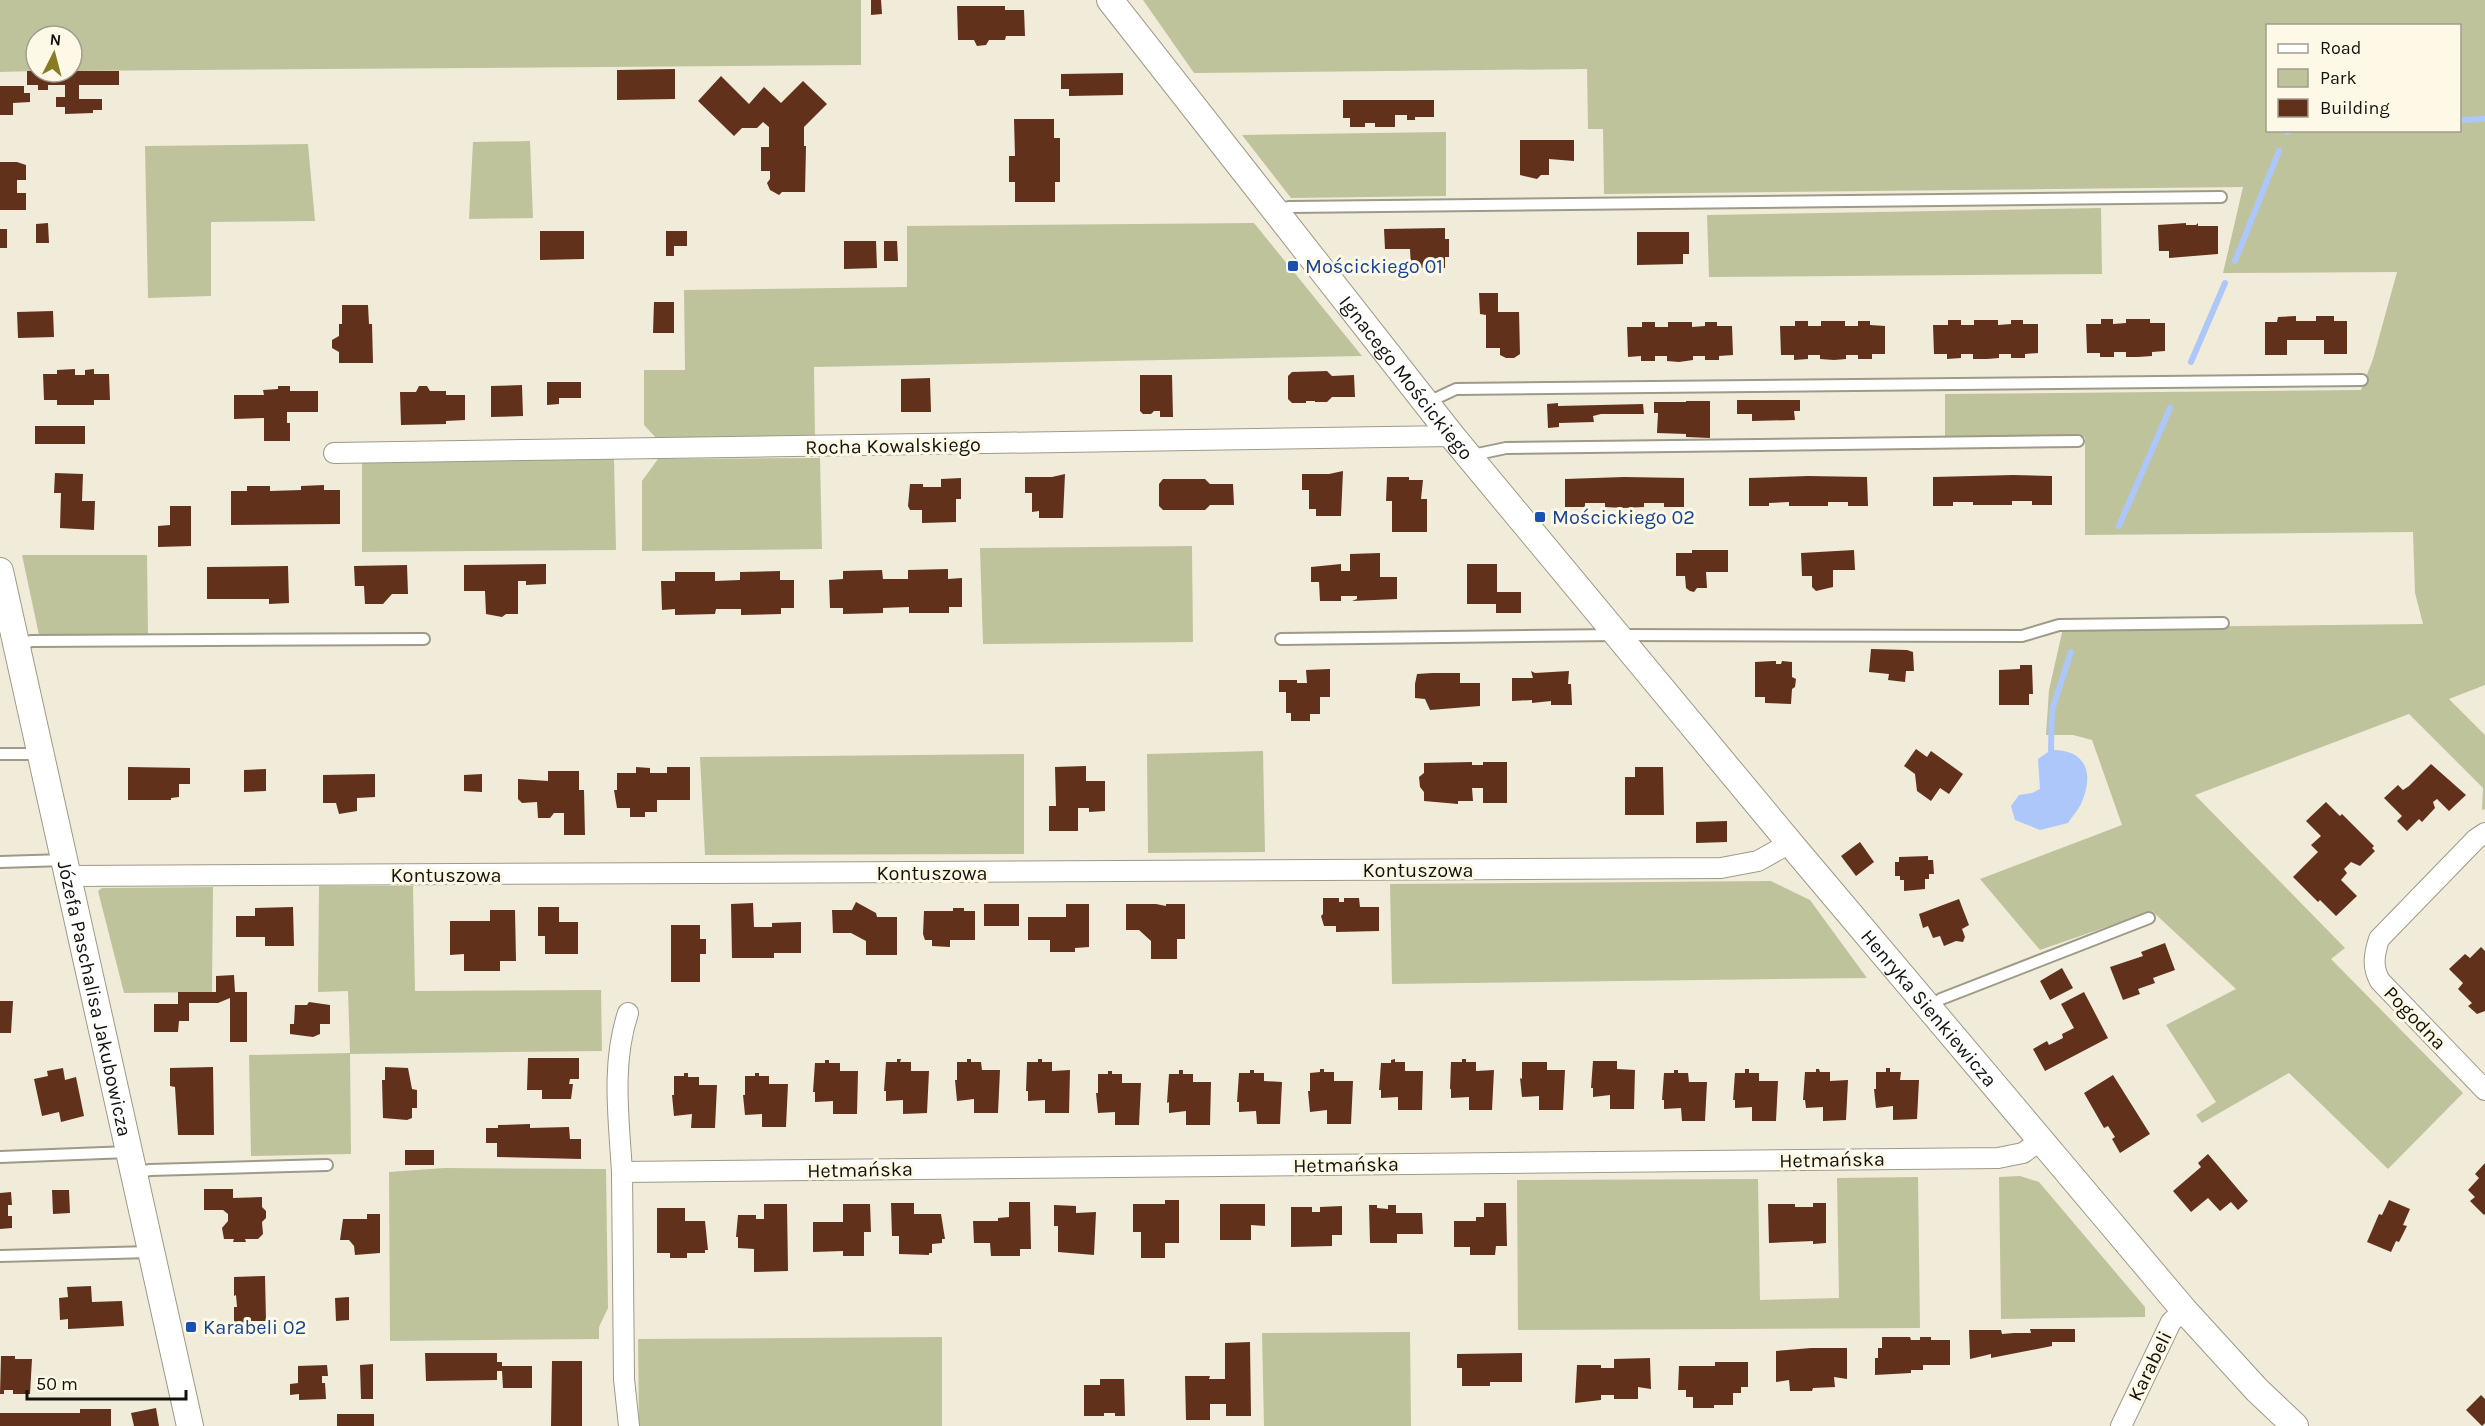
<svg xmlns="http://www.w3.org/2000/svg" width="2485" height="1426" font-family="Karla,sans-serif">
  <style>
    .green { fill: #bfc39c; fill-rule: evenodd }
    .water { fill: #adc7fa }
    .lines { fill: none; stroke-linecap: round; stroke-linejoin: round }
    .stream { stroke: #adc7fa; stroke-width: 6 }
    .building { fill: #62311c }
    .service-casing { stroke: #9e9a88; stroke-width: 14 }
    .minor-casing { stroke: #9e9a88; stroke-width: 22 }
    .tertiary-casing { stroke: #9e9a88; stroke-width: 28 }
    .service { stroke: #fff; stroke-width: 10 }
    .minor { stroke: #fff; stroke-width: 20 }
    .tertiary { stroke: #fff; stroke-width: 26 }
    .transit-dot { fill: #1a4fb4; stroke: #fef9e6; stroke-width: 2 }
    .labels { text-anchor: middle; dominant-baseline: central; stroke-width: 6; stroke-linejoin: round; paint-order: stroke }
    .transit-label { font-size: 20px; fill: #164399; stroke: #fef9e6; text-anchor: start }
    .street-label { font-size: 20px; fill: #14120c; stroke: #fef9e6 }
  </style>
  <rect width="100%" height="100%" fill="#f0ecd9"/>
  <path class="green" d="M0 0H861V65L72 71V36H36V71L0 72Z
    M1143 0H2485V685L2449 699 2485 735V809L2482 810 2483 788 2409 714 2195 795 2345 948 2331 959 2463 1093 2388 1169 2289 1073 2202 1123 2196 1115 2216 1102 2166 1025 2236 989 2152 911 2040 950 1980 879 2122 825 2092 740 2073 735H2046L2049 690 2063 628 2423 624 2415 593 2413 532 2085 535V437H1945V394L2361 390 2373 359 2397 272 2223 273 2243 187 1604 194 1603 129H1588L1587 69 1194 73ZM2268 26H2460V130H2268Z
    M1446 132V196L1291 198 1242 135Z
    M530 141 533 218 469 219 473 142Z
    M308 144 315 221 211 222V296L148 298 145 146Z
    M2101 208 2102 274 1709 277 1707 215Z
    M1254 223 1362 356 814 367 815 439 659 441 644 425V370H685L684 290 907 287V226Z
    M820 458 822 549 642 551V481L658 459Z
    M614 459 616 550 362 552V462Z
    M1192 546 1193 642 983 644 980 548Z
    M22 555H147L148 634 39 635Z
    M1263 751 1265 852 1148 853 1147 754Z
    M1024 754V854L705 855 700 757Z
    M1771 881 1810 900 1867 978 1392 984 1390 884Z
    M319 886H413L415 991 601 990 602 1051 350 1054 351 1154 251 1156 249 1055 350 1053 348 991 318 992Z
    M213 887 212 992 124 993 98 891 102 888Z
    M444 1168 606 1169 608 1308 599 1327V1339L390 1341 389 1172Z
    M2020 1176 2039 1182 2145 1307V1317L2001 1319 1999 1177Z
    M1918 1177 1920 1328 1518 1330 1517 1180 1758 1179 1760 1300 1839 1298 1837 1178Z
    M1410 1332 1411 1426H1264L1262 1333Z
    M942 1337V1426H639L638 1339Z"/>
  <path class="water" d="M2051 750C2086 749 2095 773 2081 804 2078 810 2072 817 2068 823L2040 830 2015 820 2011 806 2019 795 2032 793 2040 789 2038 759Z"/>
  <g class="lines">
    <path class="stream" d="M2460 120 2485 119
      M2287 132V130
      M2235 261 2279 151
      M2191 362 2225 283
      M2119 526 2170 408
      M2051 750 2052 710 2071 652"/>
  </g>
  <path class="building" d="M871 0H881L882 14 871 15Z
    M957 6H1005V10H1024L1025 36H1006L1005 40H989L986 45 977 46 974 40H958Z
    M675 69V99L617 100V70Z
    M27 71H119V85H79V99H102V110H93V113L65 114V107H56V97H65V85H48V90H38V85H27Z
    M1123 73V95L1069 96V89H1061V74Z
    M721 76 749 104 764 87 781 103 803 81 827 104 804 127V146H806L805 192H782L779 195 770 190 767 183 770 179V171H761V147H769V127L763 122 757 128H742L734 136 698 101Z
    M0 86H24V93H30V102L13 103V115H0Z
    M1343 100H1434V117H1415V120H1407V115H1395V127H1375V123H1365V127H1350V118H1343Z
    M1014 119H1054V138H1060V182H1055V202H1015V182H1009V156H1015Z
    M1520 140H1574V161L1549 159V175H1541L1537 179 1520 175Z
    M0 162H17L26 165V180H17V193H26V210H0Z
    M48 223 49 243H36V224Z
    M2186 223V225H2196L2198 223V226H2218V254L2169 258V251H2159L2158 225Z
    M1445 228V239H1449V257H1445V268H1411L1410 249H1385L1384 229Z
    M0 229H7V248H0Z
    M540 231H584V259L540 260Z
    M666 231H687V246H674V256H666Z
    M1637 232H1689V254H1683V264L1637 265Z
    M844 241H876L877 268 844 269Z
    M884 241H897L898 261H884Z
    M1479 293H1498V312H1519L1520 354 1514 358H1506L1500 355V348H1486V315L1480 314Z
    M654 302H674V333H653Z
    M342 305H368L369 324H372L373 363H339V352L332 348V340L339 336V324H342Z
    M53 311 54 337 18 338 17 312Z
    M2296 316V321H2316V316H2334V321H2347V354H2324V340H2287V355H2265V322H2277L2278 317Z
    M2101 319H2113V324L2126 323V319H2150V323H2165V351L2152 352V356L2138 357H2126V352H2114V357H2100V353H2087L2086 324H2101Z
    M1948 320H1961V325H1974V320H1998V325L2011 324V320H2023V324H2038V353L2025 354V358H2011V354H1999V358L1987 359H1973V354H1961V358L1947 359V354H1934L1933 325H1948Z
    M1795 321H1808V326H1821V321H1845V326H1858V321H1870V325L1885 326V354H1872V359H1858V355H1846V359L1834 360 1820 359V355H1808V359L1794 360V355H1781L1780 326H1795Z
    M1642 322H1655V327H1668V322H1692V327L1705 326V322H1717V326H1732L1733 355 1719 356V360H1705V356H1693V360L1679 362 1667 361V356H1655V361H1641V356L1628 357 1627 327H1642Z
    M75 369V375H85V370L94 369V374H109L110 400H94V405H57V400H44L43 374H57V370Z
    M1327 371 1332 376 1354 375 1355 397H1332L1327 402H1315V401H1306V403H1292L1288 399V376L1292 372Z
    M1140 375H1172L1173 417H1160V411H1154L1151 414H1143L1140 411Z
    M930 378 931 412H901V379Z
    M547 382H581V398H559V404L547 405Z
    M522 385 523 416 491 417V386Z
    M278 386H290V391H318V412H287V423H290V441H264V418L234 419V395H264L263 390 278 389Z
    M419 386H427L430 391H446V395H465V420L446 421V424L401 425 400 392H416Z
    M1737 400H1800V411H1794L1795 420 1752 421V414H1737Z
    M1686 401H1710V438L1686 437V434L1657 433 1658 413H1654V402H1686Z
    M1558 403V406L1643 404 1644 414H1601L1593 416 1594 422 1559 423V427L1548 428 1547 404Z
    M35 426H85V444H35Z
    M1343 471 1341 516H1316V509H1309V490H1302V474H1329Z
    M55 473 83 474 82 501H95L94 530 60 528 61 493H54Z
    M1065 474 1063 518H1039V511L1032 512V493H1025V477H1052Z
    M2013 475 2052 476V505H2032V501H2012V505H1973V502H1953V506H1933V477Z
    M1808 476 1867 477 1868 506H1848V502H1828V506H1789V502L1769 503V506H1749V478Z
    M1387 477H1409V480H1423L1421 499H1427V532H1392V501H1386Z
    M1624 477 1684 478V507H1664V503H1644V507L1623 508 1605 507V503H1585V507H1565V479Z
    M961 478V499H956V522L922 523V510H910L908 506 910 484H923V487H941V479Z
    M1163 479H1205L1210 484H1233L1234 505H1210L1205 510H1163L1159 506V484Z
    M324 485V490H340V524L231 525V491H247V486H270V491L301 490V486Z
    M170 506H191V546L158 547V526L170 525Z
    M1692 550H1728V572H1706L1707 588H1697L1694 592 1690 591 1686 588 1685 576H1676V553H1692Z
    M1854 550 1855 570H1833V587L1816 591 1812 587V576H1802L1801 553Z
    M1380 553V577H1397V599L1352 601 1357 599V596H1341V601H1320L1319 582H1311V567L1341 564V571H1350V554Z
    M546 564V584L526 585V581H518V614H506L502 617 486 614 485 591H464V565Z
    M1467 564H1497V592H1521V613H1496V604H1467Z
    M407 565 408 594H392L383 604H365L364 586H355L354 566Z
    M288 566 289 603 269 604V599H207V567Z
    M948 569V579L962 578V607H949V613H909V607L883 608V613L843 614V608H830L829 580 843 579V571L882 570 883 579H908V570Z
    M780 571V580H794V608H781V614L741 615V609H716L715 614 675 615V609L662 610 661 581H675V572H715V581L740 580V572Z
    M1871 649 1907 650 1913 652 1914 671H1906L1905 682 1888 680 1889 674 1869 672Z
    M1773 661H1776V664H1781L1782 661 1792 662V677L1796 679 1795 687 1792 689 1791 704 1765 703V697H1755V662Z
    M2020 665H2032L2033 694H2029V705H1999V670L2020 669Z
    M1330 669V697H1320V714H1310V721H1291V713H1286V692H1279V680H1297V683H1307L1306 670Z
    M1531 671 1535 673 1569 671 1568 684H1571L1572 705H1551V701L1532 703V700L1512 701V678H1533Z
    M1432 673H1460V683H1480V706L1430 710 1425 699 1415 698V684L1417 674Z
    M1916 749 1927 757 1931 751 1963 774 1949 794 1940 788 1931 801 1917 791 1915 774 1904 766Z
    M1472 762V765H1483V762H1507V803H1483V788H1472L1473 801H1458V804L1424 801V792L1420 787 1419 777 1424 773V763Z
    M2431 764 2466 795 2449 811 2437 799 2433 802 2435 808 2422 822 2419 819 2407 831 2397 821 2402 816 2384 798 2398 785 2403 790 2409 786Z
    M1086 766V781H1105V811L1089 812V808H1078V831H1049V806H1056L1055 767Z
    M128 767 190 768V784H179V797L171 798V800H128Z
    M636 767 650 768V773H667V767H690V800H657V812H645V817H630V808H617L614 790H617V773H636Z
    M1635 767H1663L1664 815H1625V777H1635Z
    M266 769V791L244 792V770Z
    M548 771H579V790H584L585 835H564V813H554L550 818H538L537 802 522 803 518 799V779L548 781Z
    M375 774V797L357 798V811L339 814 336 803H323V775Z
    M482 774V792L464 791V775Z
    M2326 802 2340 816 2342 814 2374 846 2372 848 2375 851 2360 866 2351 862 2344 869 2347 873 2341 880 2357 896 2336 916 2320 900 2318 902 2293 877 2318 852 2311 845 2321 836 2306 821Z
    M1727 821V842L1696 843V822Z
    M1860 842 1874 862 1856 876 1841 856Z
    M1928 856V860H1933L1934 874H1929V879H1925V889L1904 891V880H1900V876H1895V862H1899V857Z
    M1323 898H1339V902H1344V898H1359L1360 907H1379V931L1336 932V926H1324L1321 916 1323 914Z
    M1959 899 1969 925 1962 929 1965 937 1963 942 1956 941 1944 946 1940 936 1933 938 1928 926 1923 928 1919 914Z
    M856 902 876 913 877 917H897V955H866V941L851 933H833L832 910H852Z
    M753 903 754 927H772V923L801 922V953H774V958H732L731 904Z
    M984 904H1019V926H984Z
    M1066 904H1089V947L1075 948V952H1050V940H1028V917H1066Z
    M1126 904H1156L1166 906V904H1185V939H1177V959H1151V941L1139 930H1126Z
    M293 907 294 946H265V937H236V916H255V908Z
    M538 907H559V922H578V954H545V936H538Z
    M953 908H964V911H975V940H950V947L932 946V940H925L923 934 924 911H953Z
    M490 910H515L516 961H500V971H464V954L450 955V921H490Z
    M671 925H700V939H706V954H700V982H671Z
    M2165 943 2175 970 2153 978 2155 983 2138 989 2140 994 2123 1000 2110 967 2143 956 2141 952Z
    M2481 947 2485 951V1011L2477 1014 2468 1006 2472 1003 2458 989 2463 983 2449 969 2465 954 2470 958Z
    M2062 968 2073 988 2050 1000 2040 981Z
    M234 975 235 992H247V1042H230V998L218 1003H189V1021H179L178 1032H154V1004H178V992H216V976Z
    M2084 992 2108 1038 2045 1071 2033 1049 2047 1041 2049 1045 2063 1038 2062 1034 2074 1028 2061 1004Z
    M0 1001H13L11 1033H0Z
    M309 1002 330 1005V1024H320V1034L313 1037 290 1034V1024H294L295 1005H307Z
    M528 1058H579V1079H570L569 1084H573L571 1099H542V1090H527Z
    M897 1059H901L900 1062H911V1071H929L927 1113 903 1114V1100L886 1101V1091H884L886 1062H897Z
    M967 1059H971V1062H981L982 1070H1000L998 1113H974V1099L957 1101 955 1080H957V1062H967Z
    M1038 1059H1042V1062H1052V1071L1070 1070 1069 1113H1045V1100L1028 1101V1091H1026L1027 1062H1038Z
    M1395 1059V1062H1405V1071H1423L1422 1110H1398V1097L1381 1098V1090H1379L1381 1063H1391V1060Z
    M1462 1059H1466V1062H1476V1071L1494 1070 1492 1110H1469V1097L1451 1098V1089H1450L1451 1062H1462Z
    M825 1060H829V1063H840V1071H858L857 1114H833V1101L815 1102V1092H813L815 1063H825Z
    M1593 1061H1617V1069L1635 1070 1634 1109H1610V1095L1593 1097V1088H1591Z
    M1522 1062H1547V1070H1565L1563 1110H1539V1096L1522 1097 1520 1078 1522 1079Z
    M213 1067 214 1135H178L175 1087 170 1086V1068Z
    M385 1067 408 1068 412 1089 417 1090V1108H412V1118L407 1120 383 1118 382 1080H385Z
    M63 1068 65 1080 76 1077 84 1116 61 1122 59 1112 42 1116 34 1079 48 1076 47 1071Z
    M1886 1068H1890V1072H1901L1900 1080H1919L1917 1119 1893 1120V1106L1876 1108 1874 1089H1876V1072H1886Z
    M1320 1069H1324V1072H1334V1081H1353L1351 1124H1327V1110L1310 1112 1308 1091H1310V1073L1320 1072Z
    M1745 1069H1749V1073H1759V1081H1778L1776 1121H1752V1107L1735 1108V1100H1733L1735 1073H1745Z
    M1816 1069H1819L1820 1072H1830V1081L1848 1080 1846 1120 1823 1121V1107L1806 1108 1805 1100H1803L1805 1072H1816Z
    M1179 1070H1183V1074H1193V1082H1211L1210 1125H1186V1111L1169 1113V1102L1167 1103 1169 1074H1179Z
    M1250 1070H1254V1073H1264V1081L1282 1082 1280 1124H1257L1256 1111 1239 1112V1102H1237L1239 1073H1250Z
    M1674 1070H1678V1073H1688L1689 1082H1707L1705 1121H1682L1681 1108 1664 1109V1100H1662L1664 1073H1674Z
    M1108 1071H1112V1074H1122V1083H1141L1139 1125H1115V1112L1098 1113 1096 1093H1098V1074H1108Z
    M684 1073H688V1077H699V1085H717L715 1128H691L692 1114 674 1116 672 1095H674V1076H684Z
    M755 1073H759V1076H769V1084H788L786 1127H762V1114L745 1115 743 1095H745V1076H755Z
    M2113 1075 2150 1134 2120 1153 2112 1139 2115 1137 2108 1126 2104 1128 2084 1093Z
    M530 1124V1128L569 1127 570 1139H581V1159L497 1157V1143H486V1128H498V1125Z
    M405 1150H434V1165H405Z
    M2208 1154 2248 1201 2238 1210 2231 1202 2220 1211 2208 1198 2191 1212 2173 1191 2201 1167 2198 1163Z
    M2485 1163V1214L2484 1215 2470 1201 2475 1197 2468 1190 2479 1178 2475 1174Z
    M204 1189H233V1198L262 1197V1207L266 1211V1218L262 1222 263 1234 258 1239H245L246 1242H233L234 1239H224L222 1228 228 1221V1214L223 1210H204Z
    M52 1190H69L70 1213 53 1214Z
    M11 1192 12 1205H8V1216H12V1228L0 1229V1193Z
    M1165 1200H1179V1243H1165V1258H1141V1232H1133V1204H1165Z
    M2389 1200 2410 1209 2403 1225 2407 1226 2399 1242 2396 1241 2391 1252 2367 1242 2379 1214 2382 1215Z
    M1009 1202H1030L1031 1249H1020V1256H991L990 1243H974L973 1221H998V1218L1009 1217Z
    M891 1203H914V1214H941L945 1239H942V1243L932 1244V1253H929V1255L899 1254V1236H892Z
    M1484 1203H1506L1507 1246H1496L1495 1255H1470V1247H1454V1221H1476V1217H1484Z
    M1813 1203H1826V1243L1813 1244V1241L1769 1243 1768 1204H1795V1207H1813Z
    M764 1204H787L788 1271 754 1272V1249L738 1248V1237H736L738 1215H756V1219H764Z
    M843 1204H870L871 1232H864V1256H843V1251L813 1252V1222H843Z
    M1220 1204H1265V1226L1251 1225V1240H1220Z
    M1054 1205 1076 1206V1213L1096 1212 1094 1255 1058 1252V1226H1054Z
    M1369 1205H1377V1208L1388 1209V1205H1396V1213H1422L1423 1234H1397V1243H1370Z
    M1342 1206V1235H1332V1246L1291 1247V1207H1312V1212H1320V1207Z
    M657 1208H685V1221H705L708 1250H705V1253H687V1258H670V1253H657Z
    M367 1214H380V1253L355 1255 354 1246 349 1240H340L343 1219H367Z
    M265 1276 266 1321H250L251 1328H234V1307H237L236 1295 234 1296V1277Z
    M91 1286 92 1302 122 1301 124 1326 68 1329V1319L60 1320 59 1298 68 1297 67 1287Z
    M349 1297V1320L336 1321 335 1298Z
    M2030 1329H2075V1342H2052V1346L1991 1358V1354L1970 1359 1969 1330H2001L2002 1334 2014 1333H2031Z
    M1882 1337H1910L1911 1340H1920V1337H1931V1340H1950V1365H1923V1370H1911V1373L1875 1375V1358H1878V1348H1882Z
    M1250 1342 1251 1416H1226V1404H1210V1420H1186L1185 1376H1210L1209 1379H1225V1343Z
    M1811 1348H1847V1379L1834 1377 1835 1387 1813 1388 1812 1391H1790L1789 1380 1776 1382V1351Z
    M425 1353H497V1362H502V1366H532V1388H503L502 1371H497V1380L426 1381Z
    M1522 1353V1382H1490V1386H1462V1368H1457V1354Z
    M1 1356H15V1359H32L30 1394H13V1390H4V1394H0Z
    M1650 1358 1651 1389 1638 1387V1399H1614V1395H1601V1400L1575 1403 1577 1365H1601V1368H1614V1359Z
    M552 1361H582V1426H551Z
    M1715 1362H1748V1387H1741V1393H1733V1405H1714V1408H1693V1397H1686V1390H1678L1679 1366H1715Z
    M373 1364V1399H361L360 1365Z
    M327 1365 328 1376H322V1383H325L326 1399 299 1400V1394L290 1395V1384L298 1383V1366Z
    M1100 1379H1124L1125 1416H1115V1413H1104V1416H1084V1385H1100Z
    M2481 1395 2485 1399V1423L2482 1426 2466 1410Z
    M156 1408 159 1426H134L131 1413Z
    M80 1409H111V1426H0V1413H80Z
    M337 1414H374V1426H337Z"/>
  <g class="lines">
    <defs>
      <path id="service" d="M1275 210 1289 207 2221 197
        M1426 403 1456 389 2362 380
        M1468 456 1506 448 2078 441
        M1281 639 1616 635 2022 636 2059 625 2223 623
        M16 644 32 641 424 639
        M0 754H40
        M0 862 65 860
        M1929 1008 1941 999 2149 918
        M0 1157 129 1152
        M134 1173 150 1170 327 1165
        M0 1256 151 1252"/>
      <path id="minor" d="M334 453 1452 436
        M2485 833 2476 839 2379 939C2374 955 2372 967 2380 981L2485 1090
        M68 876 1721 868 1758 861 1790 843
        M622 1172C619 1120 611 1064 628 1013
        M629 1426 624 1379 622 1172 1998 1158 2023 1153 2041 1140
        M2121 1426 2171 1322 2184 1310"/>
      <g id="tertiary">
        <path id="s1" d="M1110 0 1452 436 1790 843 2184 1310 2257 1390 2295 1426"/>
        <path id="s2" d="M0 571 190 1426"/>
      </g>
    </defs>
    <use href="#service" class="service-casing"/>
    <use href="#minor" class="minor-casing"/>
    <use href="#tertiary" class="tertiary-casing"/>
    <use href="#service" class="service"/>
    <use href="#minor" class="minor"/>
    <use href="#tertiary" class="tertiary"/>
  </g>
  <g class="transit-dot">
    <rect x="1287" y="260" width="12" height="12" rx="3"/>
    <rect x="1534" y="511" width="12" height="12" rx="3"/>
    <rect x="185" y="1321" width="12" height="12" rx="3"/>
  </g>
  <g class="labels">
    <g class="transit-label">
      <text x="1305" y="266">Mościckiego 01</text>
      <text x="1552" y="517">Mościckiego 02</text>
      <text x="203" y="1327">Karabeli 02</text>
    </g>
    <g class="street-label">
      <text stroke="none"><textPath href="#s1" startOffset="480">Ignacego Mościckiego</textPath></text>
      <text transform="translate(893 446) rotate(-1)">Rocha Kowalskiego</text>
      <text x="1418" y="870">Kontuszowa</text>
      <text x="932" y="873">Kontuszowa</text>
      <text x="446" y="875">Kontuszowa</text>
      <text stroke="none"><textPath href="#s2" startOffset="438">Józefa Paschalisa Jakubowicza</textPath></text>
      <text stroke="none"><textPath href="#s1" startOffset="1299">Henryka Sienkiewicza</textPath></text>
      <text transform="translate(2415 1018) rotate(46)">Pogodna</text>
      <text transform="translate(1832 1160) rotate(-1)">Hetmańska</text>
      <text transform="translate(1346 1165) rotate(-1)">Hetmańska</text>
      <text transform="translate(860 1170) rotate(-1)">Hetmańska</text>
      <text transform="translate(2150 1366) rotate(-64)">Karabeli</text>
    </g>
  </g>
  <rect x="2266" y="24" width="195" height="108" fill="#fef9e6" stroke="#a09d8f" stroke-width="1.5"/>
  <rect x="2278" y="44" width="30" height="9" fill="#ffffff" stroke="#a09d8f" stroke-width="1.5"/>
  <text x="2320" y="54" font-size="18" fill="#14120c">Road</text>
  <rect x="2278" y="69" width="30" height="18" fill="#bfc39c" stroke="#a09d8f" stroke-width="1.5"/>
  <text x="2320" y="84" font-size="18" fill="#14120c">Park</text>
  <rect x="2278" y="99" width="30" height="18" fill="#62311c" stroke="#a09d8f" stroke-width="1.5"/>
  <text x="2320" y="114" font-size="18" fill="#14120c">Building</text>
  <g transform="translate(54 54) rotate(6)"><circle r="28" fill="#fef9e6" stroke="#a09d8f" stroke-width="1.5"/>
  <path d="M0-4.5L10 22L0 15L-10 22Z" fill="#877c23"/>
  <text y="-9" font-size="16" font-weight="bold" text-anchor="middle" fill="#14120c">N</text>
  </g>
  <path d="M27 1390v9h159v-9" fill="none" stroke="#14120c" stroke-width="3"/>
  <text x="36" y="1390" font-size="18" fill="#14120c" stroke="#fef9e6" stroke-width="4.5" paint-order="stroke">50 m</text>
</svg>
